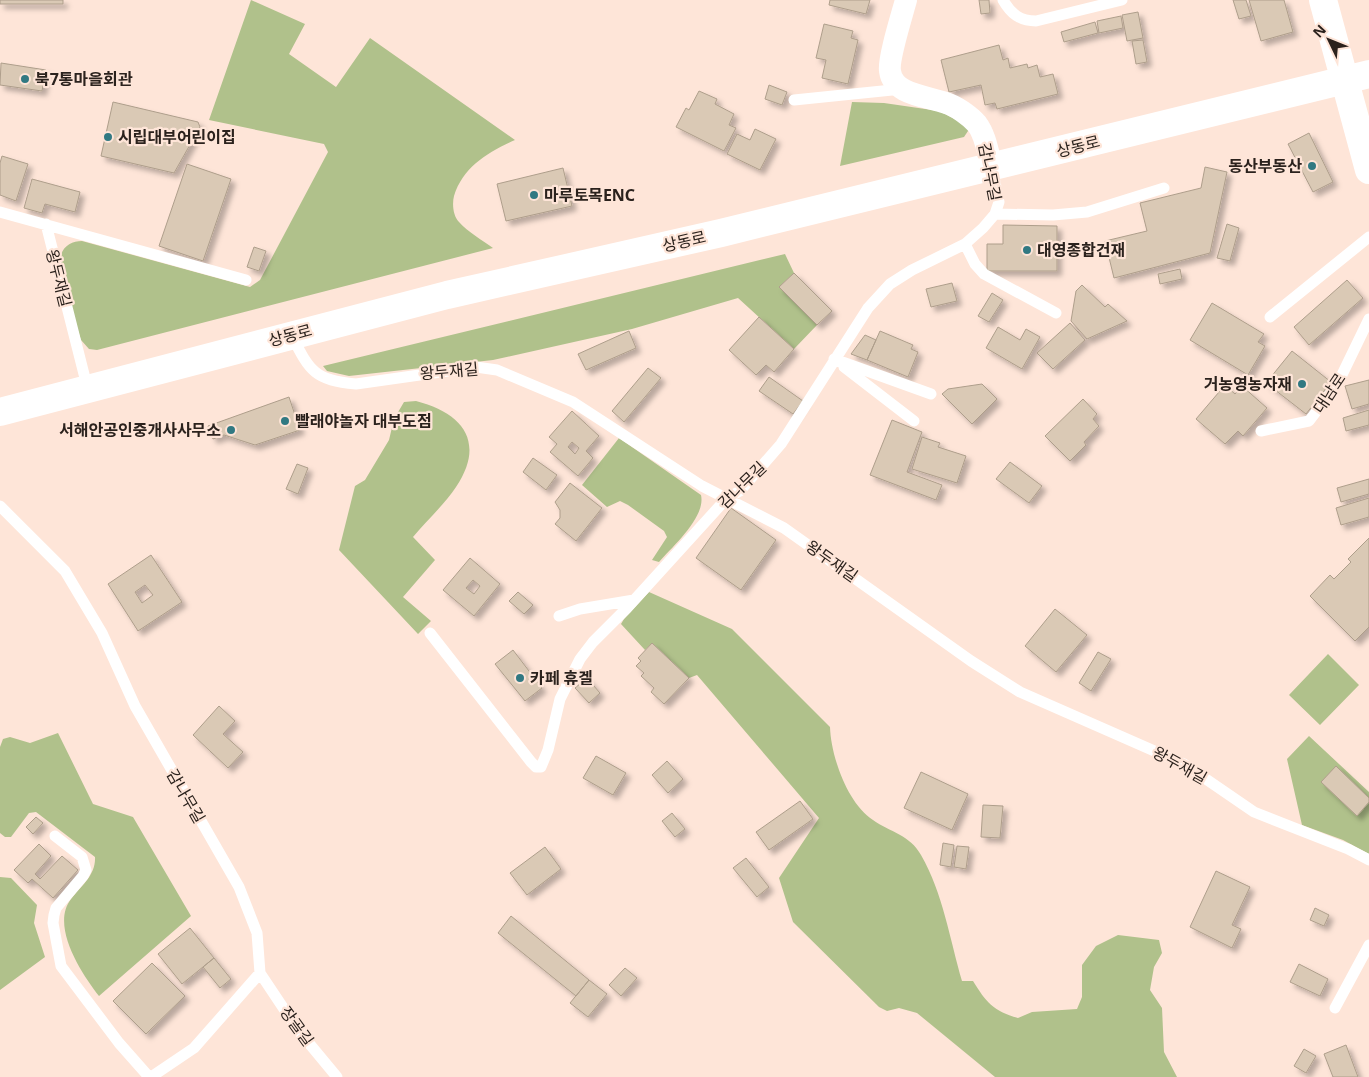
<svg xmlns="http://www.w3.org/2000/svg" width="1369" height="1077" font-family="'Noto Sans','Noto Sans KR',sans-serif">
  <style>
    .green { fill: #b0c18b }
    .building { fill: #dac9b5; stroke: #ae9e8b; fill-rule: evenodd; filter: url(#shadow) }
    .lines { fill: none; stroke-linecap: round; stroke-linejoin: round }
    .service { stroke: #fff; stroke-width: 11 }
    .minor { stroke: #fff; stroke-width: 22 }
    .tertiary { stroke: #fff; stroke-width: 28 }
    .poi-dot { fill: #317982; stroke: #fee5d8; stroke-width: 2 }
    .labels { text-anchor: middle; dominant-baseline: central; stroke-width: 4.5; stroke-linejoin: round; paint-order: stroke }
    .poi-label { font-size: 16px; font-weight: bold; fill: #2b221d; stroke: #fee5d8; text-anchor: start }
    .street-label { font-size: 16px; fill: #2b221d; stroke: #fee5d8 }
  </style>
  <defs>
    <filter id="shadow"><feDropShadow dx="4.5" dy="4.5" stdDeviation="2.5" flood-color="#0004"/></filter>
  </defs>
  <rect width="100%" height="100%" fill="#fee5d8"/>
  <path class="green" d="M251 0 305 24 289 54 336 87 370 38 515 140C488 152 463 167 454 196 452 204 453 216 459 222 468 232 482 240 493 248L97 350 89 349 81 340C76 324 58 268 61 255 64 245 73 241 82 241L250 287 260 280 328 152 324 144 209 120Z
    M852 102 884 103 939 111 967 125 968 131 964 137 840 166Z
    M785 254 794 273 779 287 817 325 794 349 738 298 632 329 493 360 349 376 327 371 323 366Z
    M416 401C463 413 486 442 456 487 445 504 426 521 413 537L435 560 403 597 431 621 418 634 339 550 355 486 365 480 389 440 394 419 404 402Z
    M619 438 701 495C706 517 673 546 659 562L652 560 667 537 664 531 628 505 620 501 607 507 582 485Z
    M649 592 732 629 830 727C831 756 847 803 873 820 890 832 910 835 921 855 943 893 950 940 962 981H973C986 1002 993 1011 1018 1018L1032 1012 1077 1009 1082 997V965L1096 946 1118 935 1159 940 1162 953 1154 967 1150 990 1162 1008 1164 1052 1177 1077H995L917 1013 899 1008 887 1011 879 1007 793 922 779 878 819 818 697 675 689 678 652 643 645 650 621 624 624 619Z
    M1328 654 1359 685 1320 725 1289 695Z
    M58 733 93 804 133 817 191 916 99 996C82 974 50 926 71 899 81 886 96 875 95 857L36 812 29 813 11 837H5L0 833V747L3 739 10 737 30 743Z
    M1309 736 1369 792V854L1343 840 1302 825 1287 759Z
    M0 877 11 878 37 905 34 923 45 957 0 990Z"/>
  <path class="building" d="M0 0H63V4H0Z
    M830 0H870L866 14 829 5Z
    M979 0H989L990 13 981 14Z
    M1233 0H1246L1251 16 1239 19Z
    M1249 0H1284L1293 32 1261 41Z
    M1138 12 1143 38 1127 41 1122 15Z
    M1121 16 1123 28 1099 33 1097 21Z
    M1095 22 1098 33 1064 42 1061 32Z
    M824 24 853 31 851 38 858 40 848 84 822 78 826 60 816 58Z
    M1143 40 1147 62 1136 64 1132 41Z
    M999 45 1003 60 1008 58 1010 68 1027 64 1028 68 1037 65 1040 77 1053 74 1058 94 997 109 995 103 985 105 981 85 949 92 941 60Z
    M1 63 46 70 42 91 0 85Z
    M769 85 787 92 782 105 765 99Z
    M699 91 717 99 715 104 734 114 729 125 736 128 724 151 676 127 686 108 689 110Z
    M113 102 198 122 200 127 174 173 101 156Z
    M755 129 776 139 760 170 727 154 737 134 750 140Z
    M1309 133 1333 182 1313 192 1288 144Z
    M2 156 28 164 16 201 0 195V163Z
    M187 164 231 179 203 261 159 246Z
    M1205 167 1227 172 1210 253 1114 278 1105 241 1147 231 1140 203 1201 188Z
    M563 168 572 206 506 221 497 184Z
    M32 179 80 192 75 212 45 204 42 213 24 208Z
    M1227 224 1239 228 1230 261 1217 258Z
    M1003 225 1057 226V271H987V244H1003Z
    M254 247 266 251 259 271 247 267Z
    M1180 269 1182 279 1160 284 1158 274Z
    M794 273 832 311 817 325 779 287Z
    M1347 280 1363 298 1309 345 1294 327Z
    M952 283 957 301 931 307 926 289Z
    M1082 285 1105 307 1108 304 1127 321 1087 339 1071 321 1076 291Z
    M992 293 1003 300 989 322 978 316Z
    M1212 303 1264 334 1258 342 1265 346 1248 375 1190 340Z
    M759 317 794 349 774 372 766 365 756 375 729 350Z
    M1070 323 1085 340 1053 369 1037 353Z
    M998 327 1020 340 1026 329 1040 337 1022 369 986 348Z
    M629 331 636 348 586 370 578 354Z
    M880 331 913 345 911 349 918 352 908 377 867 360Z
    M865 335 876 340 867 360 851 354Z
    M1292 351 1331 382 1306 414 1266 383Z
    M648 368 661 378 624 422 612 411Z
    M769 377 803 401 793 414 759 391Z
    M1369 380V404L1352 409 1345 386Z
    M982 384 997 399 972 424 942 394 948 389Z
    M1225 385 1235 394 1242 386 1267 408 1243 436 1238 431 1225 444 1196 419Z
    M289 397 300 430 255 445 224 435 213 439 208 426Z
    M1083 399 1097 414 1093 419 1099 426 1084 442 1086 445 1070 461 1045 436Z
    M1369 410V425L1346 431 1343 418Z
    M572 411 599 436 586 451 593 458 578 476 550 452 557 444 549 437ZM572 442 579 448 575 454 568 447Z
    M892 420 922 432 907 472 942 485 936 500 870 475Z
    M922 437 940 443 938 447 966 456 957 483 912 469Z
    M533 458 557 475 546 490 523 472Z
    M1010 462 1042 486 1029 503 996 479Z
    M297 464 308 468 298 494 286 489Z
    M1369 479V494L1341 502 1337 488Z
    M570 483 602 508 576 541 555 524 560 518V510L555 502Z
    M1369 498V517L1341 525 1336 508Z
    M731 508 776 540 741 590 696 558Z
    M1369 538V627L1355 641 1310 596 1330 575 1334 579 1351 562 1348 559Z
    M151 555 182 602 138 631 108 584ZM145 585 153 595 142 603 135 592Z
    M470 558 500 584 474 616 443 590ZM473 580 480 586 474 594 466 588Z
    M518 592 533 605 524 614 509 601Z
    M1055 609 1087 635 1056 672 1025 646Z
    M652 643 689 678 664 704 651 692 654 688 641 676 644 673 636 666 641 661 638 658Z
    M513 650 542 688 525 701 495 664Z
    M1098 652 1111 659 1091 691 1079 683Z
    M587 678 600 693 589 703 575 688Z
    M219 706 235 721 223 734 243 752 228 768 193 735Z
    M596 756 626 773 613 795 583 778Z
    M667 761 683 779 668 793 652 775Z
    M1336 766 1369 798V802L1357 816 1321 782Z
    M921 772 968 794 952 830 904 808Z
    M800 801 813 819 769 850 756 832Z
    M983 805 1003 806 1000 838 981 837Z
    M672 813 685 829 675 837 662 821Z
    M36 817 43 823 33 834 26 827Z
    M943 843 954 845 951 867 940 865Z
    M39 844 51 856 35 874 40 879 62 856 78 870 53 898 32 879 28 883 14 870Z
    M957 846 969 847 966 869 954 867Z
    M545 847 561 869 527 895 510 873Z
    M746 858 769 887 757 897 733 868Z
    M1216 871 1250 887 1232 925 1241 929 1232 948 1190 927Z
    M1315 908 1329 915 1324 926 1310 920Z
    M511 916 589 980 576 996 498 933Z
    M190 928 214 958 182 984 158 954Z
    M214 958 231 979 220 988 203 967Z
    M152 963 185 996 146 1034 113 1001Z
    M1299 964 1328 979 1320 996 1290 982Z
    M625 968 637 978 621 996 609 985Z
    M589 980 607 994 588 1017 570 1003Z
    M1346 1045 1358 1077H1333L1324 1054Z
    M1304 1049 1316 1056 1306 1073 1294 1066Z"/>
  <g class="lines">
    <path class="service" d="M1003 0C1011 14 1020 21 1036 21L1122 0
      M794 100 902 89
      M0 212 246 280
      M995 214 1053 215 1087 212 1164 188
      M46 224 88 390
      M965 244 975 264 984 274 1056 313
      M1270 317 1369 237
      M292 336C310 372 315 380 356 384L476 367 497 370 573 402 702 486 784 528 971 661 1020 692 1184 764 1254 812 1348 849 1369 860
      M834 359 931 394
      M844 367 914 421
      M1261 431 1309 421 1338 383 1369 319
      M0 506 65 571 102 633 135 706 239 887 257 933 260 973 194 1048 151 1077
      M559 616 580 609 634 600
      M430 633 531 762 536 767H541L548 750 560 699 580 659 593 642 627 608 727 498 740 491 781 444 868 308 890 284 912 270 965 244 983 228 995 214 999 202 992 167
      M55 836 82 857 86 870 83 876 56 908 54 915 53 923 61 966 119 1043 149 1077
      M260 973 298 1030 337 1077
      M1335 1008 1369 945"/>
    <path class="minor" d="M906 0C902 15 888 59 890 71 893 95 927 96 946 103 956 106 970 116 977 124 986 136 988 154 992 167"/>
    <path class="tertiary" d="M1323 0 1369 170
      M0 412 447 295 721 233 1369 74"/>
  </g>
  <g class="poi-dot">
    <circle cx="25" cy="79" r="5"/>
    <circle cx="108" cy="137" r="5"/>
    <circle cx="1312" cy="166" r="5"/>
    <circle cx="534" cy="195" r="5"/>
    <circle cx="1027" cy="250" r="5"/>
    <circle cx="1302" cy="384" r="5"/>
    <circle cx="285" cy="421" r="5"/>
    <circle cx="231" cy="430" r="5"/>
    <circle cx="520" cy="678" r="5"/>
  </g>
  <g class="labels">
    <g class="poi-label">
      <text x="35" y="79">북7통마을회관</text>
      <text x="118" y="137">시립대부어린이집</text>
      <text x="1302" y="166" text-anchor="end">동산부동산</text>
      <text x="544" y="195">마루토목ENC</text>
      <text x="1037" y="250">대영종합건재</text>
      <text x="1292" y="384" text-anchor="end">거농영농자재</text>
      <text x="295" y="421">빨래야놀자 대부도점</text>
      <text x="221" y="430" text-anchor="end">서해안공인중개사사무소</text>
      <text x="530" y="678">카페 휴겔</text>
    </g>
    <g class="street-label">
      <text transform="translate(1078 146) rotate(-14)">상동로</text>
      <text transform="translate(990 172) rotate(79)">감나무길</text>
      <text transform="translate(684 241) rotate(-13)">상동로</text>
      <text transform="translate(59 278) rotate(76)">왕두재길</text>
      <text transform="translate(290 335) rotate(-15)">상동로</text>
      <text transform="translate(449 371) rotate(-5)">왕두재길</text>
      <text transform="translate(1329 393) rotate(-56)">대남로</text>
      <text transform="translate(742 485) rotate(-44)">감나무길</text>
      <text transform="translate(832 561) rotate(35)">왕두재길</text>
      <text transform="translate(1180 765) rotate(29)">왕두재길</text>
      <text transform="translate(186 796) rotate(60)">감나무길</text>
      <text transform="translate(297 1026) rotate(54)">장골길</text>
    </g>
  </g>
  <g transform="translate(1329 40) rotate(313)" stroke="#fee5d8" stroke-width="4" paint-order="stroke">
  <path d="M0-4L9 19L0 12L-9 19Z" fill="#2b221d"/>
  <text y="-8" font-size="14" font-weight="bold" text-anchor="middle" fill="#2b221d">N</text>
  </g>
</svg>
